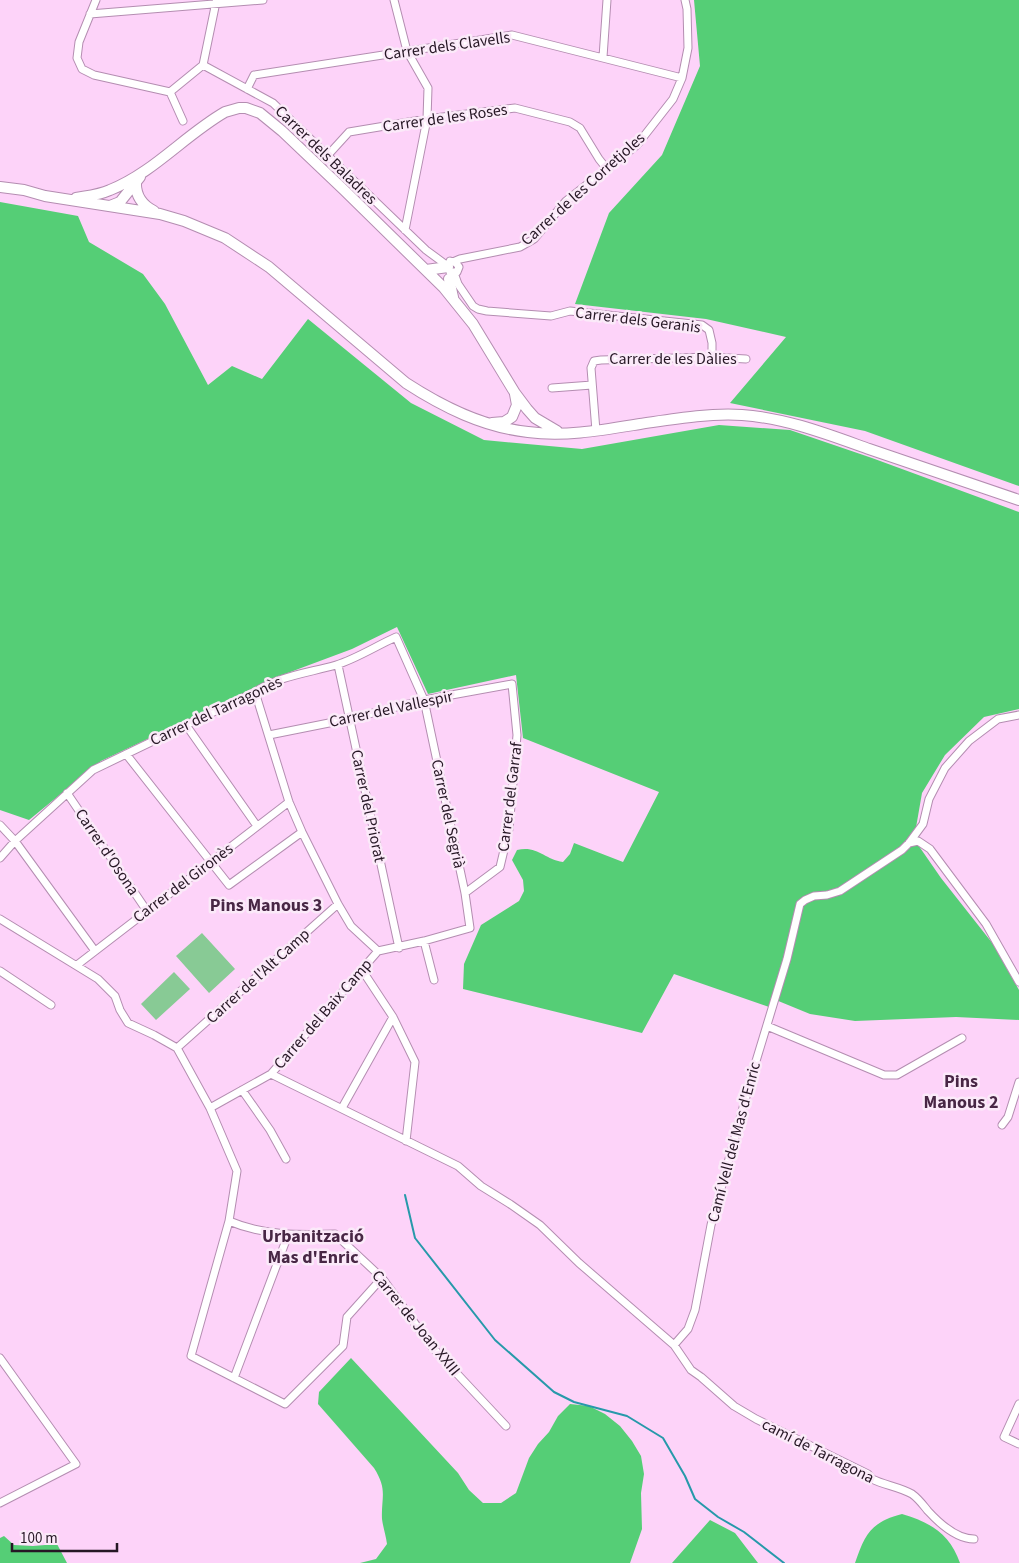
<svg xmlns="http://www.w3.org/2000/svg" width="1019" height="1563" font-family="'Source Sans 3',sans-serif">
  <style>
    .green { fill: #88ca95 }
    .forest { fill: #55ce76 }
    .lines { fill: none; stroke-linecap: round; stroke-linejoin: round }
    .stream { stroke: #2799aa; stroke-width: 2 }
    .minor-casing { stroke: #b48db1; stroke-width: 9 }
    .secondary-casing { stroke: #b48db1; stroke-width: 12 }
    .minor { stroke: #fff; stroke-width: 7 }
    .secondary { stroke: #fff; stroke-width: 10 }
    .labels { text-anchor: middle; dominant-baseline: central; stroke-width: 5; stroke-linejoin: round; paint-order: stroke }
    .street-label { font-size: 16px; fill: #261725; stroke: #fbeaf9 }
    .neighbourhood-label { font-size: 18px; font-weight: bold; fill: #482745; stroke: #fbeaf9 }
  </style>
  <rect width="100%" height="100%" fill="#fdd3f9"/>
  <path class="green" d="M202 933 235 969 209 993 176 956Z
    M174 972 190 989 156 1020 141 1004Z"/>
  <path class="forest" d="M694 0H1019V486L865 431 730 403 786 337 706 319 575 304 609 213 662 155 700 66Z
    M0 202 78 216 89 242 143 274 165 304 208 385 232 366 262 379 308 319 411 403 484 440 582 449 719 425 790 430 872 458 1019 512V709L984 717 945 755 922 793 914 839 941 878 993 944 1019 990V1020L956 1017 855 1021 810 1014 771 998 769 1007 674 974 642 1033 463 989 464 964 481 925 519 901 524 891 523 880 512 860 517 850C537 845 544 859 563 862L570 854 574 843 623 862 659 792 523 738 516 675 428 694 397 627 352 649 285 674 101 761 29 820 0 810Z
    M351 1358 458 1473 469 1490 483 1503H501L516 1493 529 1458 538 1444 549 1432 558 1416 570 1404 589 1406 605 1414 620 1426 632 1441 641 1456 644 1474 641 1493 642 1529 630 1563H360L376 1559 387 1544C386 1536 383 1527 382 1519 381 1497 388 1490 374 1468L318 1404 319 1392Z
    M902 1514C930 1522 950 1534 960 1563H855C865 1534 871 1522 902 1514Z
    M710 1520 735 1533 758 1563H672Z
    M4 1536 14 1545 33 1546 57 1544 67 1563H0V1538Z"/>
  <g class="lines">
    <path class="stream" d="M405 1195 415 1238 495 1340 554 1392 574 1402 627 1416 663 1438 685 1476 695 1499 718 1517 744 1532 784 1563"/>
    <defs>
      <path id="minor" d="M96 0 79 42 77 58 82 69 94 75 170 92
        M394 0 407 51 428 88 427 119 405 230
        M90 14 263 0
        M603 57 607 0
        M203 65 273 103 426 250 445 264H448
        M247 89 254 75 512 35 682 78
        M170 92 203 65 216 2
        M170 92 183 121
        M328 155 349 132 427 119 515 108 570 122 580 128 599 159 607 169
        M453 262 460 259 520 247 534 239 566 201 637 145 673 99 682 78 688 48 687 9 685 0
        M450 272H457L459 267 456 263 450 261
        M454 273 458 284 473 306 478 309 487 311 551 316 570 311 702 325 709 330 712 343V357
        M552 388 592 385
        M596 431 591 368 594 361 601 360 712 357 746 359
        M338 665 399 948
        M255 692 289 802 302 832 338 904 351 926 378 951
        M186 725 257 826
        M269 735 349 719 424 700 512 684 517 735 509 829 500 867 465 893
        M126 754 229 885 302 832
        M67 793 147 911
        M0 825 15 841 95 951
        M909 843 918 841 930 849 986 924 1019 982
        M0 858 15 841 93 770 255 692C279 676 308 673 336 665 356 659 376 646 396 637L424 700 465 893 470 928 424 941 378 951 271 1074 210 1108
        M0 919 98 979 115 996 120 1010 128 1023 154 1035 177 1048 210 1108 237 1171 229 1221C264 1236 299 1235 335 1234L382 1278 432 1347 506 1426
        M424 941 434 980
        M77 965 289 802
        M362 970 393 1017 415 1062 406 1141
        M0 971 51 1005
        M767 1026 884 1075H897L962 1038
        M177 1048 338 904
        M271 1074 458 1166 481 1186 510 1204 540 1225 579 1263 674 1345 691 1370 701 1377 734 1406 756 1419 868 1474 872 1479C884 1485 900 1487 912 1494 919 1499 923 1505 928 1511 940 1524 957 1539 974 1539
        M242 1090 270 1130 286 1159
        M342 1108 393 1017
        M1002 1125 1008 1117 1019 1082
        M229 1221 191 1356 285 1404 343 1346 347 1317 382 1278
        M674 1345 688 1329 695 1310 711 1225 753 1071 787 959 800 904 805 900 814 896 827 895 840 891 902 850 909 843 923 824 929 799 945 768 969 741 998 719 1019 715
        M0 1358 76 1464 0 1503
        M234 1378 288 1235
        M1019 1404 1004 1437 1019 1444"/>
      <path id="secondary" d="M136 181C135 196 142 205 154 211
        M0 187 24 190 45 196 160 214 184 221 225 238 269 267 406 383C443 407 483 427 528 432 565 437 603 430 640 424 674 419 707 413 742 415 786 418 827 434 869 449 919 466 969 483 1019 500
        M76 198C87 196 99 195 110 190 153 173 185 135 225 112L239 108H246L260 113 282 131 344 190 444 288 473 324 515 393 527 409 535 418 557 431
        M110 206 120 202 140 177
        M426 270 448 267
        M449 279 453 297
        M492 423 504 422 512 417 517 405 515 394"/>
    </defs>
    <use href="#minor" class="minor-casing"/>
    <use href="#secondary" class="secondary-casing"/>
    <use href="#minor" class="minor"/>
    <use href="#secondary" class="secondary"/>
  </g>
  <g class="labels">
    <g class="street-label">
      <text transform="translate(447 46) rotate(-8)">Carrer dels Clavells</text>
      <text transform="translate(445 118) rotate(-8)">Carrer de les Roses</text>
      <text transform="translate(326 155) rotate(44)">Carrer dels Baladres</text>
      <text transform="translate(583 189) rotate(-42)">Carrer de les Corretjoles</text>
      <text transform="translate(638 320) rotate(7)">Carrer dels Geranis</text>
      <text x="673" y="359">Carrer de les Dàlies</text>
      <text transform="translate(391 709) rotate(-12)">Carrer del Vallespir</text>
      <text transform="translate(216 711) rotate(-25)">Carrer del Tarragonès</text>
      <text transform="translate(510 797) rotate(-83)">Carrer del Garraf</text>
      <text transform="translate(368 806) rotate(78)">Carrer del Priorat</text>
      <text transform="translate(448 814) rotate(78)">Carrer del Segrià</text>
      <text transform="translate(107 852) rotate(56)">Carrer d'Osona</text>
      <text transform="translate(183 883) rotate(-37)">Carrer del Gironès</text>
      <text transform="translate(258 976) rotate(-42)">Carrer de l'Alt Camp</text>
      <text transform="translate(323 1014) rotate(-49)">Carrer del Baix Camp</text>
      <text transform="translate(734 1142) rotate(-75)">Camí Vell del Mas d'Enric</text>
      <text transform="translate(416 1323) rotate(51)">Carrer de Joan XXIII</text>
      <text transform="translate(818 1451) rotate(27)">camí de Tarragona</text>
    </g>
    <g class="neighbourhood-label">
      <text x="266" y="905">Pins Manous 3</text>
      <text x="961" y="1081">Pins<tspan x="961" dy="21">Manous 2</tspan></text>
      <text x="313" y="1236">Urbanització<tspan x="313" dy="21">Mas d'Enric</tspan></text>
    </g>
  </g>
  <path d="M12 1543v8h105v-8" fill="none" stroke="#261725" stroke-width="2.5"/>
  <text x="20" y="1543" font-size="15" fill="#261725" stroke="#fbeaf9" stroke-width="4" paint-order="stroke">100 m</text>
</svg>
